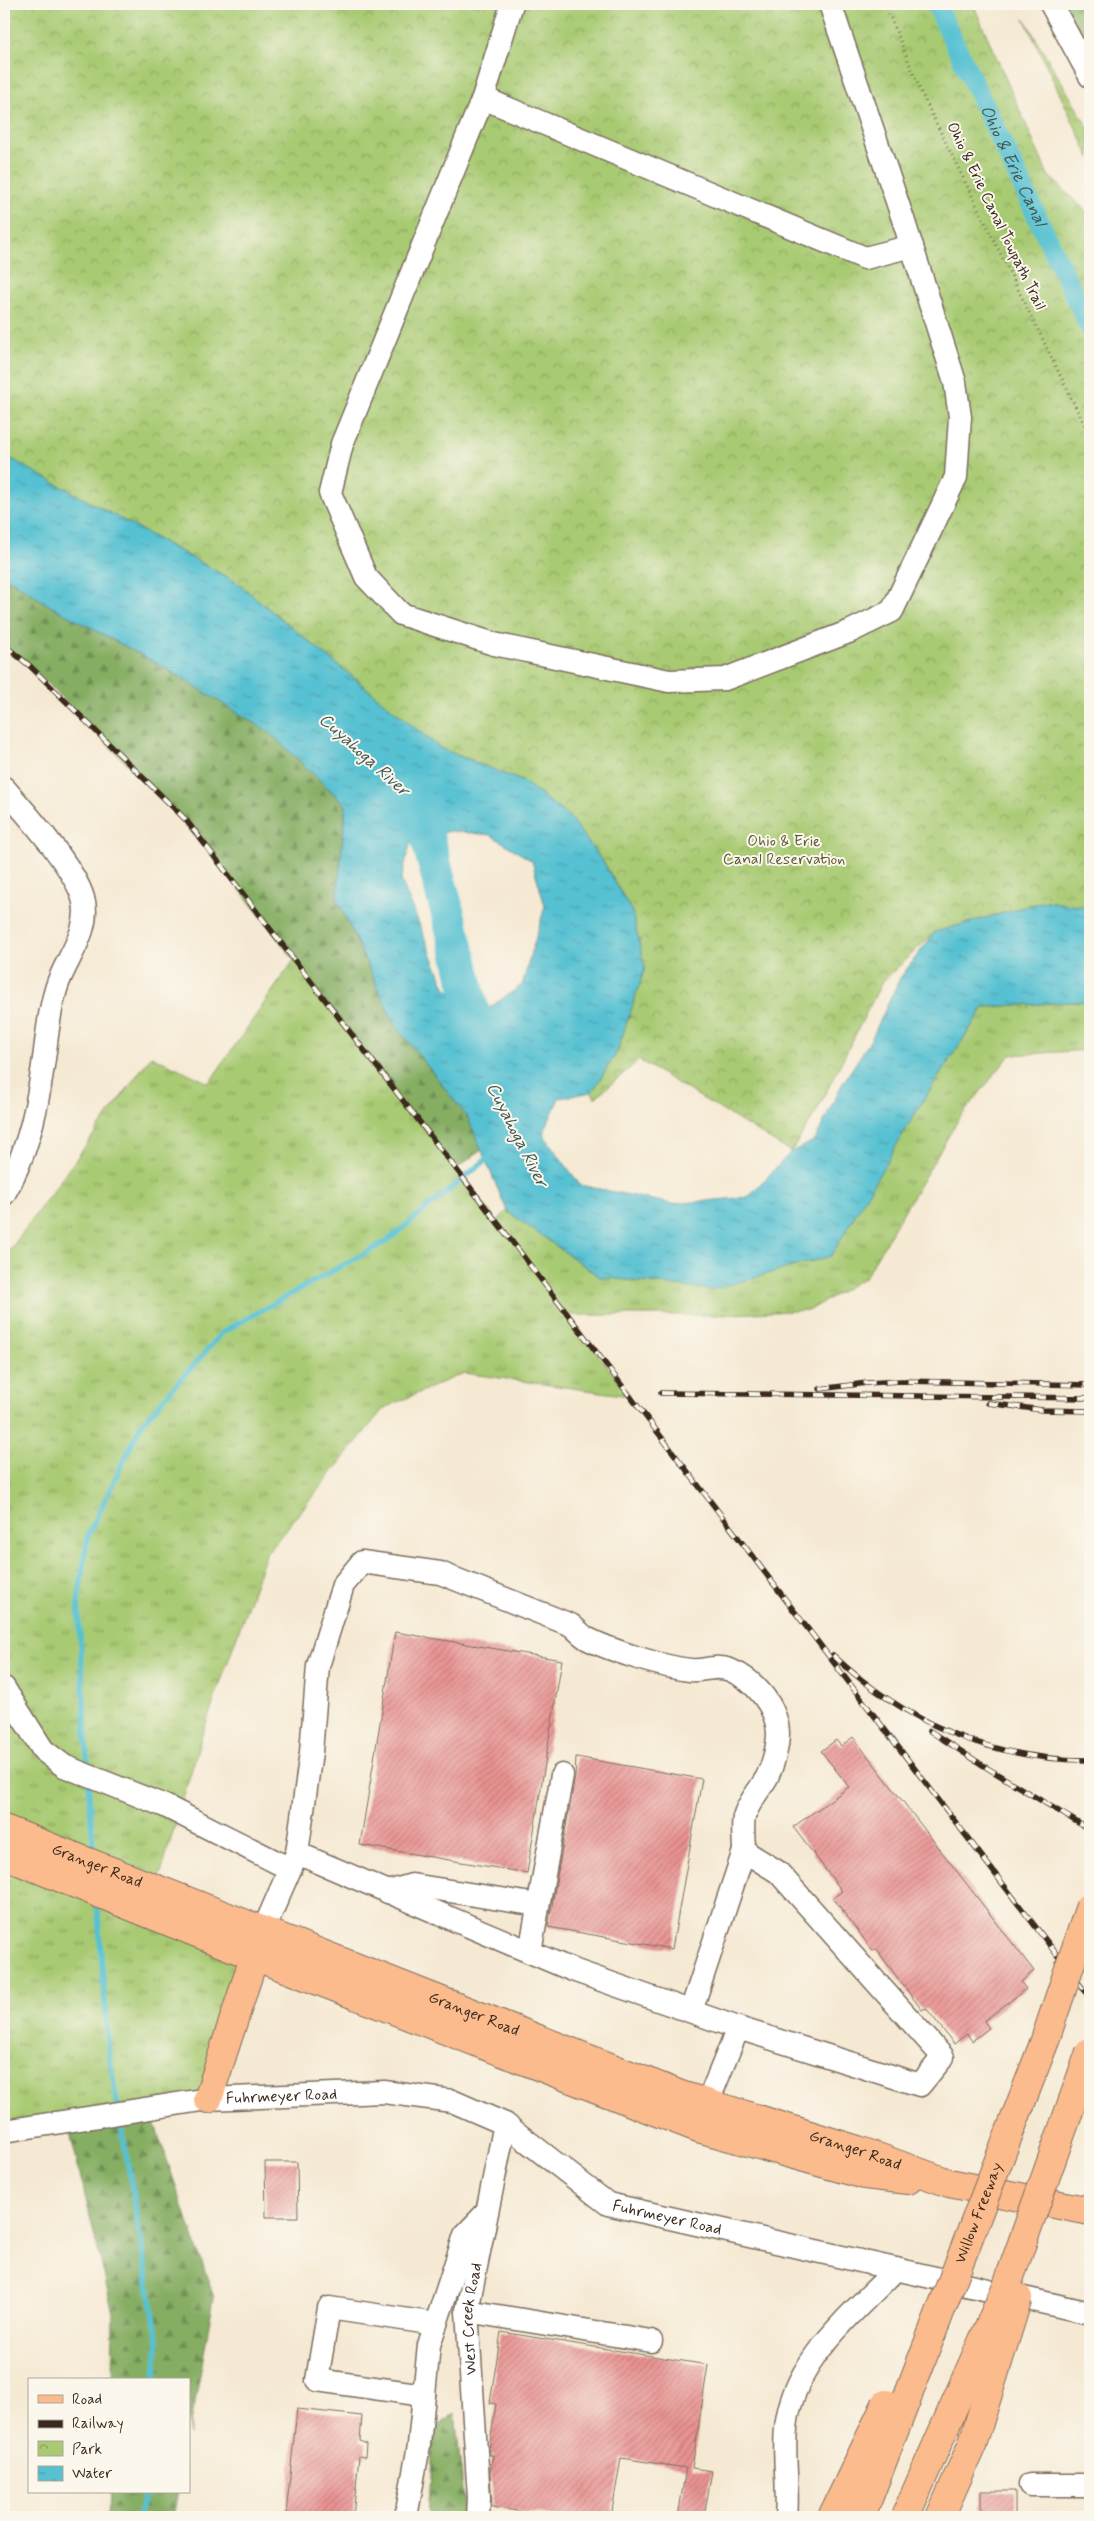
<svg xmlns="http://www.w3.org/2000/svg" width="1094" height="2521" font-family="Mynerve,sans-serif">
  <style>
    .grass { fill: url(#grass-tufts); stroke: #727a48 }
    .forest { fill: url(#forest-firs); stroke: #606c41 }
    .park { fill: url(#park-crowns); stroke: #727a48 }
    .water { fill: url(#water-ripples); stroke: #497678; fill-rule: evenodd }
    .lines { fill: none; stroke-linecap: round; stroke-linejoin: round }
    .stream { stroke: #57c1d2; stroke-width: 5.5 }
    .canal { stroke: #57c1d2; stroke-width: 20 }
    .river { stroke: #57c1d2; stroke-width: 34 }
    .building { fill: url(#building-hatch) }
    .minor-casing { stroke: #7c6d5d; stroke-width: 25 }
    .major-casing { stroke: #7c6d5d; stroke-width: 30 }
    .path { stroke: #7c6d5d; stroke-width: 3; stroke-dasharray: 1 4; stroke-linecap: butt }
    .minor { stroke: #fff; stroke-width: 22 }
    .major { stroke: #fbbb8d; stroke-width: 28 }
    .rail-casing { stroke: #3b2a1e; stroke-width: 5.5 }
    .rail { stroke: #fbf7ec; stroke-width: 4; stroke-dasharray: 11; stroke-linecap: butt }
    .highway-bridge-casing { stroke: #7c6d5d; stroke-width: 30; stroke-linecap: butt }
    .highway-bridge { stroke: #fbbb8d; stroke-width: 28 }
    .labels { text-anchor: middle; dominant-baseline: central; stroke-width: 4; stroke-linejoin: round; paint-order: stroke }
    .street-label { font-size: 16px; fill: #3b2a1e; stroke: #fbf7ec }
    .park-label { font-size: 16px; fill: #5c5a37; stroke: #fbf7ec }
    .water-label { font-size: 18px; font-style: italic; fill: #435754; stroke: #fbf7ec }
  </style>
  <defs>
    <pattern id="grass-tufts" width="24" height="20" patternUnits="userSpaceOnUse" patternTransform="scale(1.25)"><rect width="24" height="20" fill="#a8ca72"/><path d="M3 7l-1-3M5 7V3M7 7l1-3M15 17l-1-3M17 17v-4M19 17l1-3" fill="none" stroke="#8aa45d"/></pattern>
    <pattern id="forest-firs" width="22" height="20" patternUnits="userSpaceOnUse" patternTransform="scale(1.25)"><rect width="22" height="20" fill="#86ae64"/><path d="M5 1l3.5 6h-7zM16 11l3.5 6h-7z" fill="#6f8e52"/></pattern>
    <pattern id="park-crowns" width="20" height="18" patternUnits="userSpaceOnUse" patternTransform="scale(1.25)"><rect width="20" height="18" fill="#a8ca72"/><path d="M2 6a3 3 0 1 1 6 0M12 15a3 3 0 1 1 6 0" fill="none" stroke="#8aa45d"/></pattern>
    <pattern id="water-ripples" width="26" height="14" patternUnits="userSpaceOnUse" patternTransform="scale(1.25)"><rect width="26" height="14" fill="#57c1d2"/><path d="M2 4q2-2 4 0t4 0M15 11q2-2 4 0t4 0" fill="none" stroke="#499daa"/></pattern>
    <pattern id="building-hatch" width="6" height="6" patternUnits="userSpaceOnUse" patternTransform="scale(1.25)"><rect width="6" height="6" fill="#e99392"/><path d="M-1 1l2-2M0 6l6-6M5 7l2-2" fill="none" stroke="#be7877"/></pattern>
  </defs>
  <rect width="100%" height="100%" fill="#fbf7ec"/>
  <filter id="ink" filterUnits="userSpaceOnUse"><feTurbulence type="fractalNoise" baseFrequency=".02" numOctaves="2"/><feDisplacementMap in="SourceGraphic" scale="10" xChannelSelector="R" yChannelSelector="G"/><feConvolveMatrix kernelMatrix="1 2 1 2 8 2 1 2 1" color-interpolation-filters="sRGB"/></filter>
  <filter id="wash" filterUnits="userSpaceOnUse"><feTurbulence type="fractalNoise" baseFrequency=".0096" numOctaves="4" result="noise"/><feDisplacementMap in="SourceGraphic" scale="20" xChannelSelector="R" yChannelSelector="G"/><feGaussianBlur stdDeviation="1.12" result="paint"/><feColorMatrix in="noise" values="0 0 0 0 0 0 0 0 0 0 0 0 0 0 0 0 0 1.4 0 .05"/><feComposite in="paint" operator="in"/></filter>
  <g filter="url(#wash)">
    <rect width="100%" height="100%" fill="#f5e9d3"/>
    <path class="grass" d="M294 960 497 1221 507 1211 600 1277 922 1102 984 1007 1090 1001V1050L1010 1055 958 1120 865 1277 810 1310 713 1315H568L630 1396 464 1373 384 1408 266 1554 203 1732 156 1889 254 1956 208 2099 4 2131V1258L151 1056 209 1083Z"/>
    <path class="forest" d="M1051 4H1090V76Z
      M4 575 50 606 165 668 269 732 346 805 337 899 394 1023 468 1118 481 1150 456 1169 231 878 169 806 30 666 4 645Z
      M149 2107 214 2298 189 2435V2380H112L113 2313 67 2120Z
      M455 2413 464 2498 461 2517H428L434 2430Z
      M111 2492H178L173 2517H106Z"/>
    <path class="park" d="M4 4H973L1048 175 1090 215V908L1046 901 935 932 882 982 816 1112 791 1152 639 1060 595 1098 592 1092 617 1052 632 912 604 863 569 817 524 782 440 748 236 582 4 455Z
      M1024 18 1090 131V158Z"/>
    <path class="water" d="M4 455 236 582 440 748 524 782 569 817 604 863 632 912 645 968 617 1052 592 1092 559 1098 543 1134 580 1185 672 1204 748 1197 791 1152 815 1140 841 1086 872 1038 900 978 935 932 1046 901 1090 908V1001L984 1007 922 1102 831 1256 711 1290 600 1277 507 1211 468 1118 394 1023 337 899 346 805 269 732 165 668 50 606 4 575ZM450 831 491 835 532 861 545 906 522 985 489 1008 464 1004 445 987 401 880 411 840Z"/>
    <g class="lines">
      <path class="stream" d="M88 1770 78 1601 88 1535 142 1423 224 1331 387 1241 492 1155
        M88 1782 94 1855
        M97 1902 109 2053 118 2109
        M120 2118 158 2340 155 2380
        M138 2517 146 2492"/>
      <path class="canal" id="s1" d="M936 4 1090 328"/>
      <path class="river" d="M410 796 418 803 460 958 481 1049"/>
    </g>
    <g id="blocks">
      <path class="building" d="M395 1632 562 1660 527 1873 360 1845Z
        M853 1737 1034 1971 1021 1982 1026 1989 984 2021 989 2028 972 2041 967 2034 954 2044 926 2008 922 2010 876 1949 873 1951 833 1898 842 1891 793 1827 849 1787 821 1751 836 1740 841 1746Z
        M576 1757 702 1779 672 1949 548 1927 575 1777Z
        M265 2162H297L298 2217H266Z
        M501 2332 708 2365 692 2468 712 2471 704 2517H678L686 2468 621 2458 611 2517H556L492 2507 490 2472 493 2455H489V2450L496 2404 490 2403Z
        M297 2409 362 2416 360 2441 366 2444 365 2457 359 2456 353 2517H300V2515L286 2514Z
        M981 2491H1015V2517H981Z"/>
    </g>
  </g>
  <g filter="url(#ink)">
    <use href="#blocks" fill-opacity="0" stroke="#7c6d5d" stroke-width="1"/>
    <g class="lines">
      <defs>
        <g id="minor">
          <path d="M512 4 483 98 342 444 330 493 366 577 401 614 494 644 669 681 725 679 851 631 892 611 956 477 960 417 955 382 903 219 830 4"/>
          <path d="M1051 4 1090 76"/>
          <path d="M483 98 865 258 912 246"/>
          <path d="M4 788C26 813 74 867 83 898 92 928 68 956 58 983 48 1012 47 1042 42 1072 36 1115 26 1156 4 1194"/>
          <path d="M4 1688 43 1750 64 1766 165 1806 290 1869"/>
          <path d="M297 1853 311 1752 318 1666 343 1585 362 1562 440 1573 571 1625C576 1629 582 1636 588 1639 612 1651 663 1667 690 1670 704 1672 714 1664 730 1670 755 1680 777 1707 778 1733 778 1747 773 1765 767 1777 760 1790 748 1802 744 1817 742 1827 744 1840 744 1851"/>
          <path d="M388 1892 412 1885 538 1905"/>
          <path d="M263 1931 297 1853 570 1969 738 2028 707 2104"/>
          <path d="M530 1952 562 1775"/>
          <path d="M691 2011 744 1851 778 1872 943 2057 920 2085 738 2028"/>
          <path id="s2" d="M4 2131 208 2099 384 2092 452 2101 505 2124 608 2204 1090 2313"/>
          <path d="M467 2311 651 2341"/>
          <path d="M424 2395 317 2380 329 2308 436 2324"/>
          <path d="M1030 2485H1090"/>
          <path d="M406 2517 419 2445 429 2345 465 2235 486 2213"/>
          <path id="s3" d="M478 2517 479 2498 467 2311 505 2124"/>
          <path d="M786 2517C789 2488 783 2458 786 2429 791 2362 853 2314 896 2269"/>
        </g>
        <g id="major">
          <path id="s4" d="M4 1829 681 2095 858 2150 949 2183 1090 2211"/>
          <path d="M4 1855 254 1956 698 2128 865 2175 908 2180"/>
          <path d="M208 2099 260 1939"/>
        </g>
      </defs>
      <use href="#minor" class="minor-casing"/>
      <use href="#major" class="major-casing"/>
      <path class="path" d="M885 4 921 92 1090 436"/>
      <use href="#minor" class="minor"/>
      <use href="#major" class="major"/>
      <defs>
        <path id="rail" d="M4 645 30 666 186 820 497 1222 1090 1998
          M820 1389 867 1383 901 1381 1090 1385
          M661 1393 1090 1398
          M988 1403 1042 1410 1090 1411
          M833 1655C904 1722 992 1761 1090 1760
          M930 1731 984 1766 1090 1830"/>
      </defs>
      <use href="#rail" class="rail-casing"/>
      <use href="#rail" class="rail"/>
      <defs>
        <g id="highway-bridge">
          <path d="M832 2517 886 2404"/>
          <path id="s5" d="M861 2517 1044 2043 1090 1906"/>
          <path d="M905 2517 1006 2288 1090 2052"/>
          <path d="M940 2517 972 2445 1018 2298"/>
        </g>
      </defs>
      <use href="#highway-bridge" class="highway-bridge-casing"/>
      <use href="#highway-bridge" class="highway-bridge"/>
    </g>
  </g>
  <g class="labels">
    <g class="street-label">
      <text transform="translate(996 216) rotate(64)">Ohio &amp; Erie Canal Towpath Trail</text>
      <text stroke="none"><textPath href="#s4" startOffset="100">Granger Road</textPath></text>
      <text stroke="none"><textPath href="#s4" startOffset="505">Granger Road</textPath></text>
      <text stroke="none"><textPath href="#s2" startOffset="280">Fuhrmeyer Road</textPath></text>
      <text stroke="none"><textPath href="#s4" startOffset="910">Granger Road</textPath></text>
      <text stroke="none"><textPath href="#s5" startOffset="326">Willow Freeway</textPath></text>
      <text stroke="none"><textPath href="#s2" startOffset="700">Fuhrmeyer Road</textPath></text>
      <text stroke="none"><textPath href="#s3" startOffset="199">West Creek Road</textPath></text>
    </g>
    <g class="park-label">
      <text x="784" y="841">Ohio &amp; Erie<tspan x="784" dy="18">Canal Reservation</tspan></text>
    </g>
    <g class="water-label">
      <text stroke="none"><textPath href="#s1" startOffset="179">Ohio &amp; Erie Canal</textPath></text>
      <text transform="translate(364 755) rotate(42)">Cuyahoga River</text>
      <text transform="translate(517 1135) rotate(63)">Cuyahoga River</text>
    </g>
  </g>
  <rect width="1094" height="2521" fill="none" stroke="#fbf7ec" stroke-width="20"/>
  <rect x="28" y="2378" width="162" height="115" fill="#fbf7ec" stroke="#aea59a"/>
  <rect x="38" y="2395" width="25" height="8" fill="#fbbb8d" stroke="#aea59a"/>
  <text x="72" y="2404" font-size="15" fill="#3b2a1e">Road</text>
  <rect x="38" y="2420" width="25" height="8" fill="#3b2a1e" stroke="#aea59a"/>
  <text x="72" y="2428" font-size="15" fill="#3b2a1e">Railway</text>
  <rect x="38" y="2441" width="25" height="15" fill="url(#park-crowns)" stroke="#aea59a"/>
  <text x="72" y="2454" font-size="15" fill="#3b2a1e">Park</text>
  <rect x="38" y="2466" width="25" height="15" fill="url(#water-ripples)" stroke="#aea59a"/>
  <text x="72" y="2478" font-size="15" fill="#3b2a1e">Water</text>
</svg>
